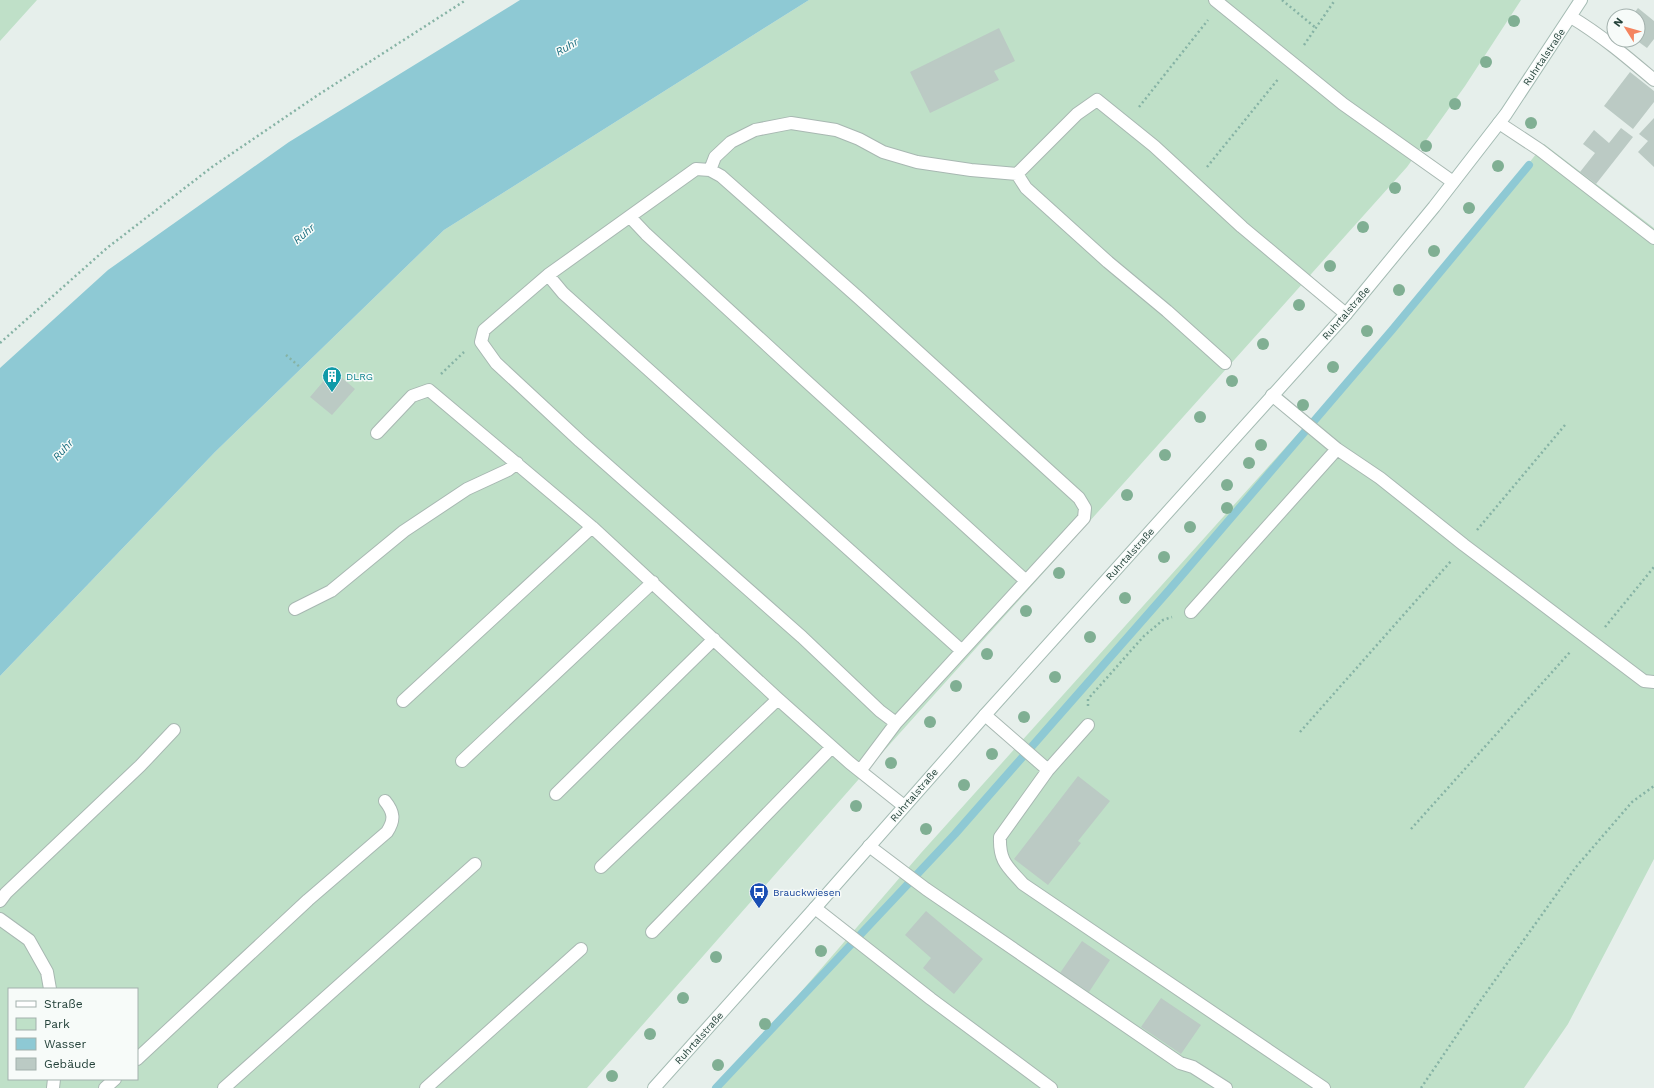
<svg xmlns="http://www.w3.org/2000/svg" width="1654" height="1088" font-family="'Work Sans',sans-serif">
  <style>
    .green { fill: #bfe0c8; fill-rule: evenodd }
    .water { fill: #8ec9d4 }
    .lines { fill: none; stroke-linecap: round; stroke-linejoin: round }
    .stream { stroke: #8ec9d4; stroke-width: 8 }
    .building { fill: #bbcac4 }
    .service-casing { stroke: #a8b8b2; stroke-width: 14 }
    .secondary-casing { stroke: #a4bbb3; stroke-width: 14 }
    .path { stroke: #86b3a5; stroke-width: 2.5; stroke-dasharray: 2 3; stroke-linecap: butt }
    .service { stroke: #fff; stroke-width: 12 }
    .secondary { stroke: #fff; stroke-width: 12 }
    .tree { fill: #80af93 }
    .labels { text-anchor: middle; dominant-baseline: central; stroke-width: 3; stroke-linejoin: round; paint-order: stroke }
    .street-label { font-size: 10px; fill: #24423a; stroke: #f7fbf9 }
    .culture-label { font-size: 10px; fill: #0d838f; stroke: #f7fbf9; text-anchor: start }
    .transit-label { font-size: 10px; fill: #164399; stroke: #f7fbf9; text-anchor: start }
    .water-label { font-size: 11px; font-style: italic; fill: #1c6f80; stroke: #f7fbf9 }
  </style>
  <rect width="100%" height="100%" fill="#e6efeb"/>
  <path class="green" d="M0 0H37L0 41Z
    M809 0H1521L1465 86 1407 167 873 763 587 1088H0V676L215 452 444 230ZM9 989H137V1079H9Z
    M1544 144 1654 228V859L1568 1024 1524 1088H718L921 853 1438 278Z"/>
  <path class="water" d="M520 0H809L444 230 215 452 0 676V368L108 270 289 142Z"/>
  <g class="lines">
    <path class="stream" d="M716 1088 955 834 1170 589 1392 330 1529 165"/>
  </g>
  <path class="building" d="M1638 8 1654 21V39L1647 48 1636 40H1638V16H1632Z
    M999 28 1015 61 994 71 999 80 930 113 910 72Z
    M1630 72 1654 91V102L1633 129 1604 106Z
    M1654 118V167L1638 152 1648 141 1639 134Z
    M1621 128 1633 137 1596 184 1580 172 1595 153 1583 144 1594 130 1609 143Z
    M333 370 355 389 332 415 310 397Z
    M1078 776 1110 801 1078 841 1081 843 1048 885 1014 859Z
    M926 911 983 959 954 994 923 968 931 958 905 935Z
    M1082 941 1110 960 1089 992 1060 973Z
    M1161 998 1201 1025 1181 1054 1141 1027Z"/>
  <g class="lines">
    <defs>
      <path id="service" d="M1215 0 1343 104 1453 182
        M1571 17C1601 35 1627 57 1654 80
        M1499 123 1540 150 1654 238
        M710 170 715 157 731 142 755 130 791 123 836 130 859 139 883 152 917 162 971 170 1017 174
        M630 217 646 234 805 380 1026 581
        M548 275 563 293 962 651
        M1225 363 1167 311 1108 262 1026 188 1017 174 1077 114 1097 100 1154 146 1242 227 1346 314
        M1272 395 1337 449 1380 478 1464 545 1644 681 1654 682
        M377 433 412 396 429 390 592 527 778 699 850 763 904 806
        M295 609 331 591 404 531 467 489 508 470 517 463
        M1191 612 1337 449
        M403 701 592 527
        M985 715 1048 770
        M1088 725 1048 770 1000 837C999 862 1008 867 1023 884L1324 1088
        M462 761 653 582
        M860 771 896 723 1084 518 1085 508 1079 498 860 299 721 176 710 170 696 169 548 275 484 330 481 342 496 363 580 441 802 637 880 711 896 723
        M556 794 714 639
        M869 846 926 889 1180 1063 1193 1067 1226 1088
        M601 867 778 699
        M0 901 6 893 140 766 174 730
        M815 908 931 999 1051 1088
        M0 919 29 940 47 972 50 989
        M652 932 832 747
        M137 1059 308 900 387 832C395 820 394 812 385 801
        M53 1088 54 1079
        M105 1088 115 1079
        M224 1088 475 864
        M426 1088 581 949"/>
      <path id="secondary" d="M654 1088 815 908 985 715 1346 314 1434 207 1506 114 1581 0"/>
    </defs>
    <use href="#service" class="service-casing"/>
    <use href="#secondary" class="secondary-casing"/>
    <path class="path" d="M1282 0 1316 28
      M1304 45 1335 0
      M1139 107 1208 20
      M1207 167 1279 78
      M0 343 107 248 212 167 318 95 466 0
      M286 355 301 368
      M441 374 464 352
      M1477 530 1565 425
      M1605 627 1654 567
      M1088 706V699L1144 636 1163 620 1172 617
      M1300 732 1452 560
      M1411 829 1571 651
      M1421 1088 1478 1004 1576 867 1632 802 1654 786"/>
    <use href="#service" class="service"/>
    <use href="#secondary" class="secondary"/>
  </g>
  <g class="tree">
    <circle cx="1514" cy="21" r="6"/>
    <circle cx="1486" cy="62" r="6"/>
    <circle cx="1455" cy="104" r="6"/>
    <circle cx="1531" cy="123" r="6"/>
    <circle cx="1426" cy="146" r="6"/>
    <circle cx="1498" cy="166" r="6"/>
    <circle cx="1395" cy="188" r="6"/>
    <circle cx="1469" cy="208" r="6"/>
    <circle cx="1363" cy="227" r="6"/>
    <circle cx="1434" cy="251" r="6"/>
    <circle cx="1330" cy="266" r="6"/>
    <circle cx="1399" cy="290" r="6"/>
    <circle cx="1299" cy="305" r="6"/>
    <circle cx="1367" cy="331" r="6"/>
    <circle cx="1263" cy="344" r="6"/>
    <circle cx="1333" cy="367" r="6"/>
    <circle cx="1232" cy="381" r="6"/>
    <circle cx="1303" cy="405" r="6"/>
    <circle cx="1200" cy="417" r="6"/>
    <circle cx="1261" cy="445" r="6"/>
    <circle cx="1165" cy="455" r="6"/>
    <circle cx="1249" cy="463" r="6"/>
    <circle cx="1227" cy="485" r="6"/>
    <circle cx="1127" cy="495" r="6"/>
    <circle cx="1227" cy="508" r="6"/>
    <circle cx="1190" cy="527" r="6"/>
    <circle cx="1164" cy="557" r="6"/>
    <circle cx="1059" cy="573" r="6"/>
    <circle cx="1125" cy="598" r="6"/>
    <circle cx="1026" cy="611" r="6"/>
    <circle cx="1090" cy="637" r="6"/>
    <circle cx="987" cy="654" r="6"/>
    <circle cx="1055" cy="677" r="6"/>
    <circle cx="956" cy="686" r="6"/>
    <circle cx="1024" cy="717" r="6"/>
    <circle cx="930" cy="722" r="6"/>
    <circle cx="992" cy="754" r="6"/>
    <circle cx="891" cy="763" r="6"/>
    <circle cx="964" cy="785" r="6"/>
    <circle cx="856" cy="806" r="6"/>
    <circle cx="926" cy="829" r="6"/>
    <circle cx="821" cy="951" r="6"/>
    <circle cx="716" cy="957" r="6"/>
    <circle cx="683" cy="998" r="6"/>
    <circle cx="765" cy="1024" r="6"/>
    <circle cx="650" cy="1034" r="6"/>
    <circle cx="718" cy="1065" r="6"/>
    <circle cx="612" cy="1076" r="6"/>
  </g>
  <defs>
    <symbol id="building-pin" viewBox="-11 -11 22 30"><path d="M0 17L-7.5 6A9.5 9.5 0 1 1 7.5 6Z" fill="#0f9aa8" stroke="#f7fbf9"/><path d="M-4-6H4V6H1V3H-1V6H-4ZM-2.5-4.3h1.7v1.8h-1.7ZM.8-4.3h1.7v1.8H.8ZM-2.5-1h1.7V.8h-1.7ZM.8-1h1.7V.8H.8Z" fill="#fff"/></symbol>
    <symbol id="bus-pin" viewBox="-11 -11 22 30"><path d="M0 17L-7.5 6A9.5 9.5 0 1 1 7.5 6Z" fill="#1a4fb4" stroke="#f7fbf9"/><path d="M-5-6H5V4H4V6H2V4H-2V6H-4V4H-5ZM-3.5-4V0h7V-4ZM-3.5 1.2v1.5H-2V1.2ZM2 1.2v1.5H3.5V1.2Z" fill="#fff"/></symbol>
  </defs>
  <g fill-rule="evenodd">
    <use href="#building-pin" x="321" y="365" width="22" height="30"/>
    <use href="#bus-pin" x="748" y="881" width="22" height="30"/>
  </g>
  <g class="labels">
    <g class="street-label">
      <text transform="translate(1544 57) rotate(-56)">Ruhrtalstraße</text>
      <text transform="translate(1346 313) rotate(-49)">Ruhrtalstraße</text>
      <text transform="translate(1130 554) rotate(-48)">Ruhrtalstraße</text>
      <text transform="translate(914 795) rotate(-49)">Ruhrtalstraße</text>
      <text transform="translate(699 1038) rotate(-48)">Ruhrtalstraße</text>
    </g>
    <g class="culture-label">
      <text x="346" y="376">DLRG</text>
    </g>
    <g class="transit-label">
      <text x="773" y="892">Brauckwiesen</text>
    </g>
    <g class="water-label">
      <text transform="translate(567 47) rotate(-30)">Ruhr</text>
      <text transform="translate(304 234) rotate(-40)">Ruhr</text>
      <text transform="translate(63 450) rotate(-48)">Ruhr</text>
    </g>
  </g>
  <rect x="8" y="988" width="130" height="92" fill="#f7fbf9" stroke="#a3b1ad"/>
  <rect x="16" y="1001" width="20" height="6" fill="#ffffff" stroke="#a3b1ad"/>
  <text x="44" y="1008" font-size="12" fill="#24423a">Straße</text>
  <rect x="16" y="1018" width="20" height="12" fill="#bfe0c8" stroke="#a3b1ad"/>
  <text x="44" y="1028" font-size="12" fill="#24423a">Park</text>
  <rect x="16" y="1038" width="20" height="12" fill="#8ec9d4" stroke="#a3b1ad"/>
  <text x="44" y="1048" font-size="12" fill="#24423a">Wasser</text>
  <rect x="16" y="1058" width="20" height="12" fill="#bbcac4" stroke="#a3b1ad"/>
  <text x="44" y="1068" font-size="12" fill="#24423a">Gebäude</text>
  <g transform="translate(1626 28) rotate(307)"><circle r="19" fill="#f7fbf9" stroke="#a3b1ad"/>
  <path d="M0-3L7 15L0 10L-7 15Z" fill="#f4845f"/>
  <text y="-6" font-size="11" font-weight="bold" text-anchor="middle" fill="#24423a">N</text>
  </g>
</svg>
